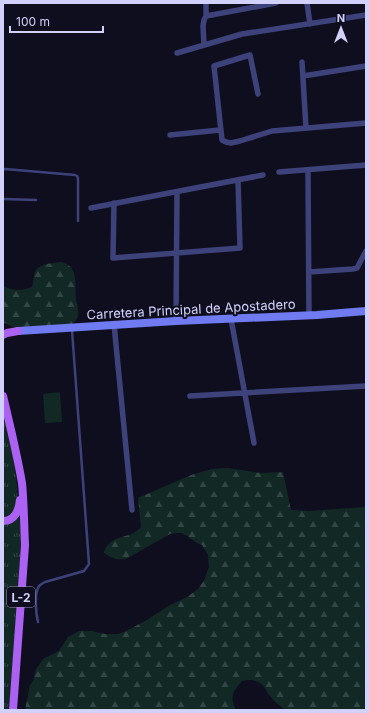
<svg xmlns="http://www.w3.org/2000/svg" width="369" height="713" font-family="Inter,sans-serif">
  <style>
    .grass { fill: url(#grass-tufts) }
    .forest { fill: url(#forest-firs) }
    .pitch { fill: #122825 }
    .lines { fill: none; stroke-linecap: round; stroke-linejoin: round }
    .lane { stroke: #3e427a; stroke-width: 2.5 }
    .street { stroke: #3e427a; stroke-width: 5.5 }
    .secondary { stroke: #707bf2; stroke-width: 8 }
    .primary { stroke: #ab61f1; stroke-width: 8 }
    .labels { text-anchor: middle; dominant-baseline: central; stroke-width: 4; stroke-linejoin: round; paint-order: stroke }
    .shield { fill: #0f0e1f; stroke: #9796b9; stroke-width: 1 }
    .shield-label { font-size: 12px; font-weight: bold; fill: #d1d1fb }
    .street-label { font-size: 13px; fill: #d1d1fb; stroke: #0f0e1f }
  </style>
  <defs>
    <pattern id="grass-tufts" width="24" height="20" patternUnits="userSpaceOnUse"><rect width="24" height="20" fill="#122825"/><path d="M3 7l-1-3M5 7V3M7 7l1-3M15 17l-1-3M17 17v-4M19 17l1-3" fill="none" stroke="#334646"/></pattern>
    <pattern id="forest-firs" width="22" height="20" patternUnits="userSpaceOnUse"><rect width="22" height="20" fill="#122825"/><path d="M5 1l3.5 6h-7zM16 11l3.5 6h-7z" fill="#334646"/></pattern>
  </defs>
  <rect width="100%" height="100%" fill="#0f0e1f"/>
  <path class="grass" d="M3 413C9 440 19 475 17 502 16 506 15 510 13 514L3 519Z
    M20 517 21 540 10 710H3V525L11 523Z"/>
  <path class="forest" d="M62 262C65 264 70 265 72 269 77 276 75 291 76 300 77 305 79 310 78 315 77 320 74 322 71 325L19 327H13L3 322V286C13 291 22 291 32 287 34 282 33 275 36 270 41 263 54 263 62 262Z
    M228 468 261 473 283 472 291 510 309 511 366 507V710H285C280 706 274 701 270 696 268 694 267 691 265 688 259 680 251 679 242 681 233 692 229 696 236 710H25L30 685 33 681 36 669 43 659 59 651 68 637 79 631H92L105 634H118L124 632 147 620 168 606 187 597 198 589 205 579 207 572 209 567 208 555 202 545 197 543 187 536 182 533H176L170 534 126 559C117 560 111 559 104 552 112 532 129 541 141 527L138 498 191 475 212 469Z"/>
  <path class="pitch" d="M60 392 62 422 45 423 43 394Z"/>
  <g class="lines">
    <path class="lane" d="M3 170 5 169 75 175 77 176 78 178V221
      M3 199 36 200
      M38 622C36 614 34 593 39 586 40 585 43 583 45 582L84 571 89 564 72 330"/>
    <path class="street" d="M307 3 310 24
      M206 16 276 3
      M204 45 203 26 204 20 206 16V3
      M177 53 242 34 366 15
      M302 62 306 128
      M303 76 366 66
      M258 94 250 55 214 66 222 140 226 142 231 143 240 141 272 131 366 123
      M170 135 220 130
      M308 170 309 316
      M279 172 366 165
      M114 203 113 258 240 248 238 180
      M91 208 263 175
      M309 272 353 269 357 268 366 251
      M231 319 254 443
      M176 321 177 192
      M114 324 132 510
      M190 396 366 386"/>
    <path class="secondary" d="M18 331 176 321 317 315 366 311"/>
    <path class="primary" d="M3 335 7 333 18 331
      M3 396C10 425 17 454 22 483 24 504 24 524 25 545L13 710
      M3 521C15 521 19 510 20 500"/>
  </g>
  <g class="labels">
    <rect class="shield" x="7" y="587" width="28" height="20" rx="3"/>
    <g class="shield-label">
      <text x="21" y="597">L-2</text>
    </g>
    <g class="street-label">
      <text transform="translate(191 309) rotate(-3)">Carretera Principal de Apostadero</text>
    </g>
  </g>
  <rect width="369" height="713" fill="none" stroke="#d1d1fb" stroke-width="8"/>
  <g transform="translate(341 28)" stroke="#0f0e1f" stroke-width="3" paint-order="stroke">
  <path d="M0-3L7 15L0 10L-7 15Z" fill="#d1d1fb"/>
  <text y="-6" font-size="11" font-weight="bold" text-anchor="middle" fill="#d1d1fb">N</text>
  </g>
  <path d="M10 26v6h93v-6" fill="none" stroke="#d1d1fb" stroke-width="2"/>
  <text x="16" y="26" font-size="12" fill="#d1d1fb" stroke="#0f0e1f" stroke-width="3" paint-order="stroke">100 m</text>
</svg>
